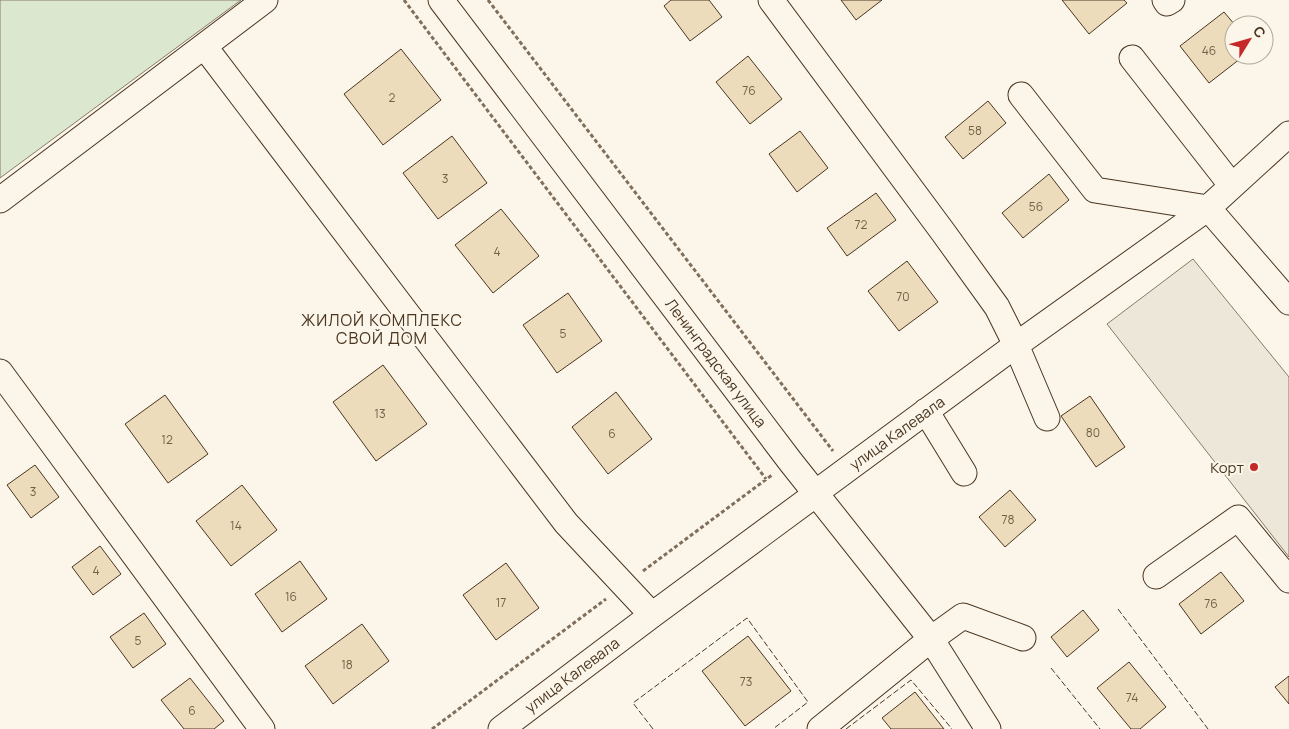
<svg xmlns="http://www.w3.org/2000/svg" width="1289" height="729" font-family="Manrope,sans-serif">
  <style>
    .green { fill: #dce7d0; stroke: #887966 }
    .parking { fill: #ede7d9; stroke: #887966 }
    .building { fill: #ecdcbc; stroke: #4a3520 }
    .lines { fill: none; stroke-linecap: round; stroke-linejoin: round }
    .minor-casing { stroke: #4a3520; stroke-width: 27 }
    .path { stroke: #7f6f5c; stroke-width: 3; stroke-dasharray: 4 2.5; stroke-linecap: butt }
    .minor { stroke: #fbf6e9; stroke-width: 25 }
    .fence { stroke: #4a3520; stroke-width: 1; stroke-dasharray: 6 2.5; stroke-linecap: butt }
    .poi-dot { fill: #c62828; stroke: #fbf6e9; stroke-width: 2 }
    .labels { text-anchor: middle; dominant-baseline: central; stroke-width: 4; stroke-linejoin: round; paint-order: stroke }
    .number-label { font-size: 12px; fill: #725f47 }
    .street-label { font-size: 15px; fill: #4a3520; stroke: #fbf6e9 }
    .poi-label { font-size: 15px; fill: #4a3520; stroke: #fbf6e9; text-anchor: end }
    .neighbourhood-label { font-size: 16px; letter-spacing: 1px; fill: #4a3520; stroke: #fbf6e9 }
  </style>
  <rect width="100%" height="100%" fill="#fbf6e9"/>
  <path class="green" d="M0 0H241L0 178Z"/>
  <path class="parking" d="M1193 259 1289 377V557L1107 324Z"/>
  <path class="building" d="M671 0H709L722 17 690 41 664 6Z
    M841 0H882L856 20Z
    M1062 0H1124L1127 3 1089 34Z
    M1224 12 1235 25 1234 55H1245L1209 83 1180 46Z
    M401 49 441 100 383 145 344 94Z
    M748 56 782 99 750 124 716 82Z
    M988 101 1006 123 963 159 945 137Z
    M800 131 828 168 797 192 769 154Z
    M452 136 487 183 438 219 403 173Z
    M1049 174 1069 200 1023 238 1002 213Z
    M876 193 896 220 847 256 827 228Z
    M501 209 539 256 493 293 455 245Z
    M907 261 938 302 899 331 868 291Z
    M568 293 602 341 557 373 523 325Z
    M383 365 427 424 376 461 333 402Z
    M616 392 652 439 608 474 572 427Z
    M165 395 208 454 168 483 125 424Z
    M1090 396 1125 447 1096 467 1061 416Z
    M35 465 59 497 31 518 7 485Z
    M242 485 277 530 231 566 196 521Z
    M1010 490 1036 520 1005 547 979 517Z
    M100 546 121 574 93 595 72 567Z
    M300 561 327 599 282 632 255 594Z
    M506 563 539 608 496 640 463 595Z
    M1221 572 1244 601 1201 634 1179 604Z
    M1083 610 1099 630 1067 657 1051 637Z
    M144 613 166 644 133 668 110 637Z
    M362 624 389 661 333 704 305 666Z
    M748 636 791 691 745 726 702 671Z
    M1129 662 1166 707 1140 729H1131L1097 688Z
    M1289 676V704L1275 687Z
    M190 678 224 721 214 729H184L161 700Z
    M915 692 944 729H891L882 718Z"/>
  <g class="lines">
    <defs>
      <path id="minor" d="M441 0 790 461 931 639 988 729
        M771 0 943 232 997 307 1016 345 1047 418
        M1165 0 1167 3 1172 0
        M204 46 566 523 652 615
        M1132 58 1232 186
        M1021 95 1095 190 1208 208 1289 302
        M0 200 265 0
        M0 372 262 729
        M926 411 964 473
        M1156 576 1238 518 1289 580
        M501 729 652 615 816 494 822 488 1016 345 1208 208 1289 134
        M820 729 931 639 963 616 1023 638"/>
    </defs>
    <use href="#minor" class="minor-casing"/>
    <path class="path" d="M404 0 766 479
      M488 0 833 451
      M643 571 772 475
      M432 729 606 599"/>
    <use href="#minor" class="minor"/>
    <path class="fence" d="M1118 609 1208 729
      M1051 668 1100 729
      M653 729 633 703 747 618 808 702 773 729
      M846 729 911 680 952 729"/>
  </g>
  <circle class="poi-dot" cx="1254" cy="467" r="5"/>
  <g class="labels">
    <g class="number-label">
      <text x="1209" y="50">46</text>
      <text x="749" y="90">76</text>
      <text x="392" y="97">2</text>
      <text x="975" y="130">58</text>
      <text x="445" y="178">3</text>
      <text x="1036" y="206">56</text>
      <text x="861" y="224">72</text>
      <text x="497" y="251">4</text>
      <text x="903" y="296">70</text>
      <text x="563" y="333">5</text>
      <text x="380" y="413">13</text>
      <text x="1093" y="432">80</text>
      <text x="612" y="433">6</text>
      <text x="167" y="439">12</text>
      <text x="33" y="491">3</text>
      <text x="1008" y="519">78</text>
      <text x="236" y="525">14</text>
      <text x="96" y="570">4</text>
      <text x="291" y="596">16</text>
      <text x="501" y="602">17</text>
      <text x="1211" y="603">76</text>
      <text x="138" y="640">5</text>
      <text x="347" y="664">18</text>
      <text x="746" y="681">73</text>
      <text x="1132" y="697">74</text>
      <text x="192" y="710">6</text>
    </g>
    <g class="street-label">
      <text transform="translate(716 363) rotate(53)">Ленинградская улица</text>
      <text transform="translate(897 433) rotate(-36)">улица Калевала</text>
      <text transform="translate(572 675) rotate(-37)">улица Калевала</text>
    </g>
    <g class="poi-label">
      <text x="1244" y="467">Корт</text>
    </g>
    <g class="neighbourhood-label">
      <text x="382" y="320">ЖИЛОЙ КОМПЛЕКС<tspan x="382" dy="18">СВОЙ ДОМ</tspan></text>
    </g>
  </g>
  <g transform="translate(1249 40) rotate(53)"><circle r="24" fill="#fbf6e9" stroke="#b4a999"/>
  <path d="M0-4L9 19L0 12L-9 19Z" fill="#c62828"/>
  <text y="-8" font-size="14" font-weight="bold" text-anchor="middle" fill="#4a3520">С</text>
  </g>
</svg>
